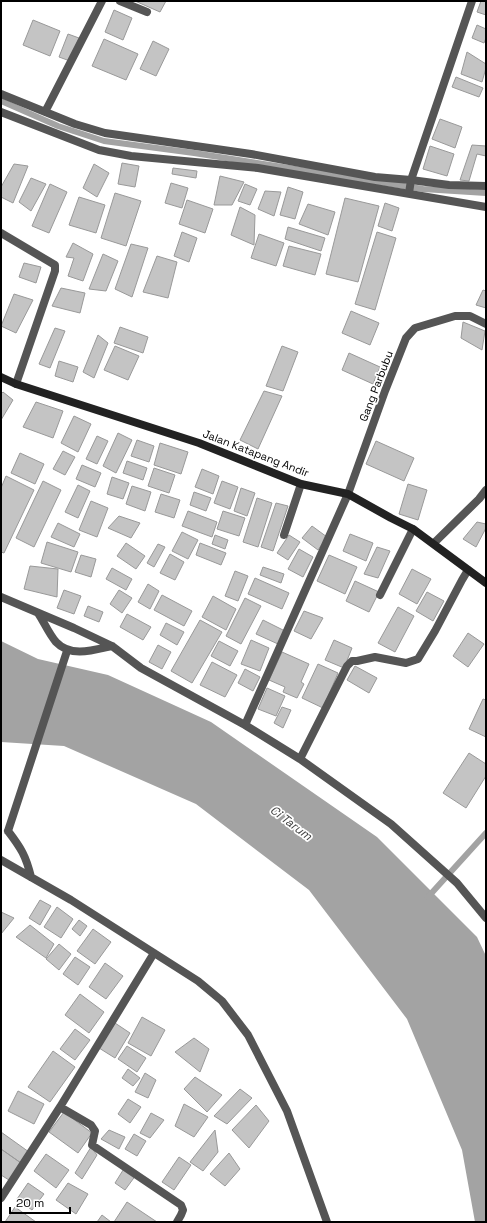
<svg xmlns="http://www.w3.org/2000/svg" width="487" height="1223" font-family="'Space Grotesk',sans-serif">
  <style>
    .water { fill: #a3a3a3 }
    .lines { fill: none; stroke-linecap: round; stroke-linejoin: round }
    .stream { stroke: #a3a3a3; stroke-width: 6 }
    .building { fill: #c4c4c4; stroke: #999 }
    .lane { stroke: #555; stroke-width: 8 }
    .street { stroke: #555; stroke-width: 8 }
    .secondary { stroke: #222; stroke-width: 8 }
    .labels { text-anchor: middle; dominant-baseline: central; stroke-width: 3.5; stroke-linejoin: round; paint-order: stroke }
    .street-label { font-size: 11px; fill: #000; stroke: #fff }
    .water-label { font-size: 12px; font-style: italic; fill: #444; stroke: #fff }
  </style>
  <rect width="100%" height="100%" fill="#fff"/>
  <path class="water" d="M1 641 38 659 108 675 211 722 377 837 477 937 486 956V1222H475L462 1150 407 1019 309 890 196 804 64 746 1 742Z"/>
  <g class="lines">
    <path class="stream" d="M1 101 58 126 104 141 194 153 423 189 486 193
      M428 897 486 833"/>
  </g>
  <path class="building" d="M135 1H166L160 12Z
    M481 1H486V15L477 12Z
    M114 10 132 18 123 40 105 32Z
    M33 20 60 31 50 56 23 45Z
    M477 25 486 29V38L484 43 472 38Z
    M68 34 79 38 70 61 59 57Z
    M104 39 138 54 126 80 92 66Z
    M153 41 169 49 156 76 140 69Z
    M467 52 486 64V68L482 82 461 74Z
    M456 77 483 88 479 97 452 87Z
    M440 119 462 127 455 148 432 139Z
    M472 145 486 146V156L477 154 469 181 460 180Z
    M430 146 454 154 447 176 423 169Z
    M122 163 139 166 135 187 118 184Z
    M14 164 28 166 13 203 1 197V187Z
    M94 164 109 173 97 197 83 188Z
    M173 168 197 171 196 178 172 174Z
    M220 176 244 182 232 205H214Z
    M31 178 46 184 31 211 19 202Z
    M171 183 188 188 182 208 165 203Z
    M50 184 67 192 49 233 32 226Z
    M245 184 257 189 250 205 238 201Z
    M288 187 303 192 295 219 280 215Z
    M265 191 281 192 274 216 258 209Z
    M115 193 141 201 126 246 101 238Z
    M79 197 105 205 96 233 69 225Z
    M345 198 379 206 358 282 326 274Z
    M187 200 213 209 205 233 179 224Z
    M385 203 399 208 392 231 378 226Z
    M308 204 335 212 328 235 299 224Z
    M240 207 255 215 254 245 231 235Z
    M288 227 325 238 321 251 285 239Z
    M182 232 197 238 189 262 174 256Z
    M377 232 396 238 375 310 355 304Z
    M259 234 284 243 276 266 251 258Z
    M73 243 93 254 83 281 68 276 74 258 66 257Z
    M131 244 148 248 132 297 115 289Z
    M289 246 321 254 315 275 283 266Z
    M103 254 118 261 106 291 89 289Z
    M157 256 177 262 168 298 143 292Z
    M24 263 41 267 36 283 19 277Z
    M61 288 85 293 80 313 52 306Z
    M483 290 486 291V308L476 305Z
    M14 294 33 300 16 333 1 326Z
    M351 311 379 323 370 345 342 333Z
    M463 322 485 331 482 350 461 338Z
    M120 327 148 337 143 353 114 343Z
    M55 328 65 331 50 368 39 364Z
    M98 335 108 343 94 378 83 372Z
    M115 346 139 356 128 380 104 370Z
    M282 346 298 352 283 391 266 386Z
    M349 353 380 367 373 384 342 370Z
    M59 361 78 367 73 382 55 376Z
    M264 391 282 396 258 449 240 440Z
    M3 392 13 400 1 420V394Z
    M36 402 63 411 53 438 23 427Z
    M74 416 91 424 78 452 61 443Z
    M118 433 132 440 116 473 103 466Z
    M97 436 108 441 97 464 86 459Z
    M137 440 154 446 149 462 131 456Z
    M376 441 414 458 404 481 366 464Z
    M160 443 188 452 181 474 154 465Z
    M63 451 75 457 65 475 53 469Z
    M20 453 44 464 35 484 11 473Z
    M127 461 147 468 143 480 123 473Z
    M82 465 101 473 95 487 76 479Z
    M154 468 175 475 169 493 148 486Z
    M202 469 219 476 213 494 195 487Z
    M6 476 34 490 4 553 1 552V488Z
    M112 477 129 483 123 499 107 494Z
    M43 481 61 490 34 547 16 538Z
    M222 481 238 487 230 509 214 503Z
    M408 484 427 490 418 520 399 514Z
    M78 485 90 491 78 518 65 512Z
    M132 486 151 492 145 511 126 504Z
    M241 488 255 493 247 516 234 511Z
    M194 492 211 498 206 511 190 505Z
    M161 494 180 500 174 518 155 512Z
    M257 498 272 503 258 547 243 542Z
    M91 501 108 508 97 537 79 530Z
    M276 503 288 506 273 551 261 547Z
    M188 511 217 522 212 537 182 526Z
    M223 511 245 518 239 536 217 529Z
    M119 516 140 523 131 538 108 528Z
    M477 522 486 524V528L476 547 463 539Z
    M58 523 80 534 74 547 51 537Z
    M312 526 327 537 318 550 302 538Z
    M182 532 198 540 188 559 172 551Z
    M350 534 373 543 366 561 343 551Z
    M215 535 228 540 225 549 212 544Z
    M289 535 300 542 288 560 277 553Z
    M47 542 78 552 71 572 41 563Z
    M126 543 145 556 136 569 117 556Z
    M200 543 226 553 221 565 196 555Z
    M158 544 165 547 154 567 147 563Z
    M377 547 390 551 378 578 364 574Z
    M299 549 313 557 303 577 288 569Z
    M170 554 184 562 175 580 160 573Z
    M81 555 96 559 91 577 75 572Z
    M329 555 357 567 345 594 317 581Z
    M30 566 58 569 57 597 24 589Z
    M263 567 284 574 281 583 260 575Z
    M112 568 132 579 126 590 106 579Z
    M412 569 431 579 417 604 399 594Z
    M235 571 248 576 238 601 225 596Z
    M255 578 289 593 282 609 248 594Z
    M355 581 379 592 369 612 346 601Z
    M148 584 159 591 150 609 138 602Z
    M64 590 81 596 74 614 57 608Z
    M119 590 132 598 122 613 110 604Z
    M427 592 444 601 433 621 416 611Z
    M162 595 192 611 184 626 154 610Z
    M213 596 236 609 226 630 202 617Z
    M245 598 261 606 241 644 226 636Z
    M88 606 103 612 99 622 84 616Z
    M398 607 414 616 395 652 378 643Z
    M304 611 323 618 311 639 294 631Z
    M127 614 151 627 143 640 120 627Z
    M200 620 222 632 192 683 171 671Z
    M263 620 285 631 278 644 256 634Z
    M166 623 184 632 177 645 160 635Z
    M468 633 484 644 468 667 453 656Z
    M251 640 269 648 260 671 241 664Z
    M334 640 352 648 344 668 325 660Z
    M219 641 238 651 230 666 211 656Z
    M158 645 171 652 162 669 149 662Z
    M282 652 309 664 301 682 304 684 297 698 283 692 285 687 269 680Z
    M212 662 237 675 225 697 200 685Z
    M318 664 338 673 323 708 302 698Z
    M355 666 377 678 369 693 347 680Z
    M245 669 260 677 253 691 238 683Z
    M267 688 285 696 276 716 258 709Z
    M483 699 486 700V737L469 729Z
    M282 707 291 710 283 728 274 723Z
    M469 753 486 764V776L466 808 443 793Z
    M40 900 51 906 40 925 29 918Z
    M57 907 73 919 61 938 44 927Z
    M1 912 14 918 1 934Z
    M79 920 87 926 80 936 72 929Z
    M30 925 54 944 46 958 16 937Z
    M93 929 111 942 95 964 77 951Z
    M59 944 71 954 59 970 46 959Z
    M75 957 90 967 78 985 63 974Z
    M105 963 123 976 106 999 89 987Z
    M80 994 104 1012 89 1033 65 1015Z
    M142 1017 165 1030 151 1056 128 1043Z
    M115 1023 130 1033 115 1058 99 1048Z
    M75 1029 90 1040 75 1060 60 1049Z
    M194 1038 209 1049 200 1072 175 1052Z
    M127 1046 146 1058 137 1072 118 1059Z
    M53 1051 75 1067 50 1102 28 1087Z
    M128 1069 140 1078 133 1086 122 1078Z
    M145 1073 156 1080 148 1098 135 1092Z
    M195 1077 222 1095 207 1112 184 1089Z
    M240 1089 252 1098 227 1124 214 1116Z
    M18 1091 44 1104 34 1124 8 1111Z
    M128 1099 141 1107 130 1123 118 1114Z
    M184 1104 208 1117 194 1137 175 1126Z
    M256 1105 269 1121 249 1148 232 1130Z
    M64 1112 92 1133 78 1153 49 1132Z
    M151 1113 164 1120 150 1138 140 1133Z
    M109 1130 125 1137 119 1149 101 1139Z
    M215 1130 218 1152 203 1171 190 1162Z
    M1 1132 29 1152 21 1163 1 1149Z
    M134 1134 146 1141 137 1156 125 1149Z
    M91 1147 97 1155 82 1179 75 1173Z
    M1 1149 21 1163 9 1180 1 1175Z
    M229 1153 240 1169 225 1186 210 1174Z
    M46 1154 69 1170 56 1188 34 1171Z
    M179 1157 191 1165 174 1190 162 1182Z
    M125 1167 136 1175 125 1190 115 1183Z
    M28 1183 44 1194 32 1210 17 1199Z
    M68 1183 88 1194 76 1214 56 1200Z
    M127 1202 157 1222H114Z
    M15 1207 36 1222H5Z
    M102 1215 111 1222H97Z"/>
  <g class="lines">
    <path class="lane" d="M409 193 411 180 472 1"/>
    <path class="street" d="M120 1 147 12
      M1 94 75 124 105 133 251 154 375 177 411 180 449 185 486 186
      M1 112 99 150 131 156 258 168 486 207
      M45 112 102 1
      M1 233 55 265V271L16 384
      M284 535 301 484
      M434 543 479 499 486 490
      M380 595 413 529
      M1 597 74 628 112 646 141 668 245 725 300 759 391 824 457 883 486 918
      M38 613C44 622 49 634 56 642 71 658 94 650 112 646
      M245 725 348 494 385 391 406 338 415 328 455 316H470L486 324
      M300 759 347 666 352 661H357L375 657 406 663 418 659 435 631 462 580 468 570
      M8 831 67 651
      M8 831C21 848 26 856 31 877
      M1 860 71 900 198 981 222 1001 248 1035 287 1111 327 1222
      M60 1107 91 1125 95 1131 92 1145 181 1205 183 1210 181 1215 177 1222
      M1 1198 60 1107 154 953"/>
    <path class="secondary" d="M1 377 16 384 199 443 301 484 348 494 391 518 413 529 486 583"/>
  </g>
  <g class="labels">
    <g class="street-label">
      <text transform="translate(376 386) rotate(-69)">Gang Parbubu</text>
      <text transform="translate(256 453) rotate(21)">Jalan Katapang Andir</text>
    </g>
    <g class="water-label">
      <text transform="translate(291 823) rotate(37)">Ci Tarum</text>
    </g>
  </g>
  <rect width="487" height="1223" fill="none" stroke="#000000" stroke-width="4"/>
  <path d="M10 1207v6h60v-6" fill="none" stroke="#000000" stroke-width="2"/>
  <text x="16" y="1207" font-size="12" fill="#000000" stroke="#ffffff" stroke-width="3" paint-order="stroke">20 m</text>
</svg>
